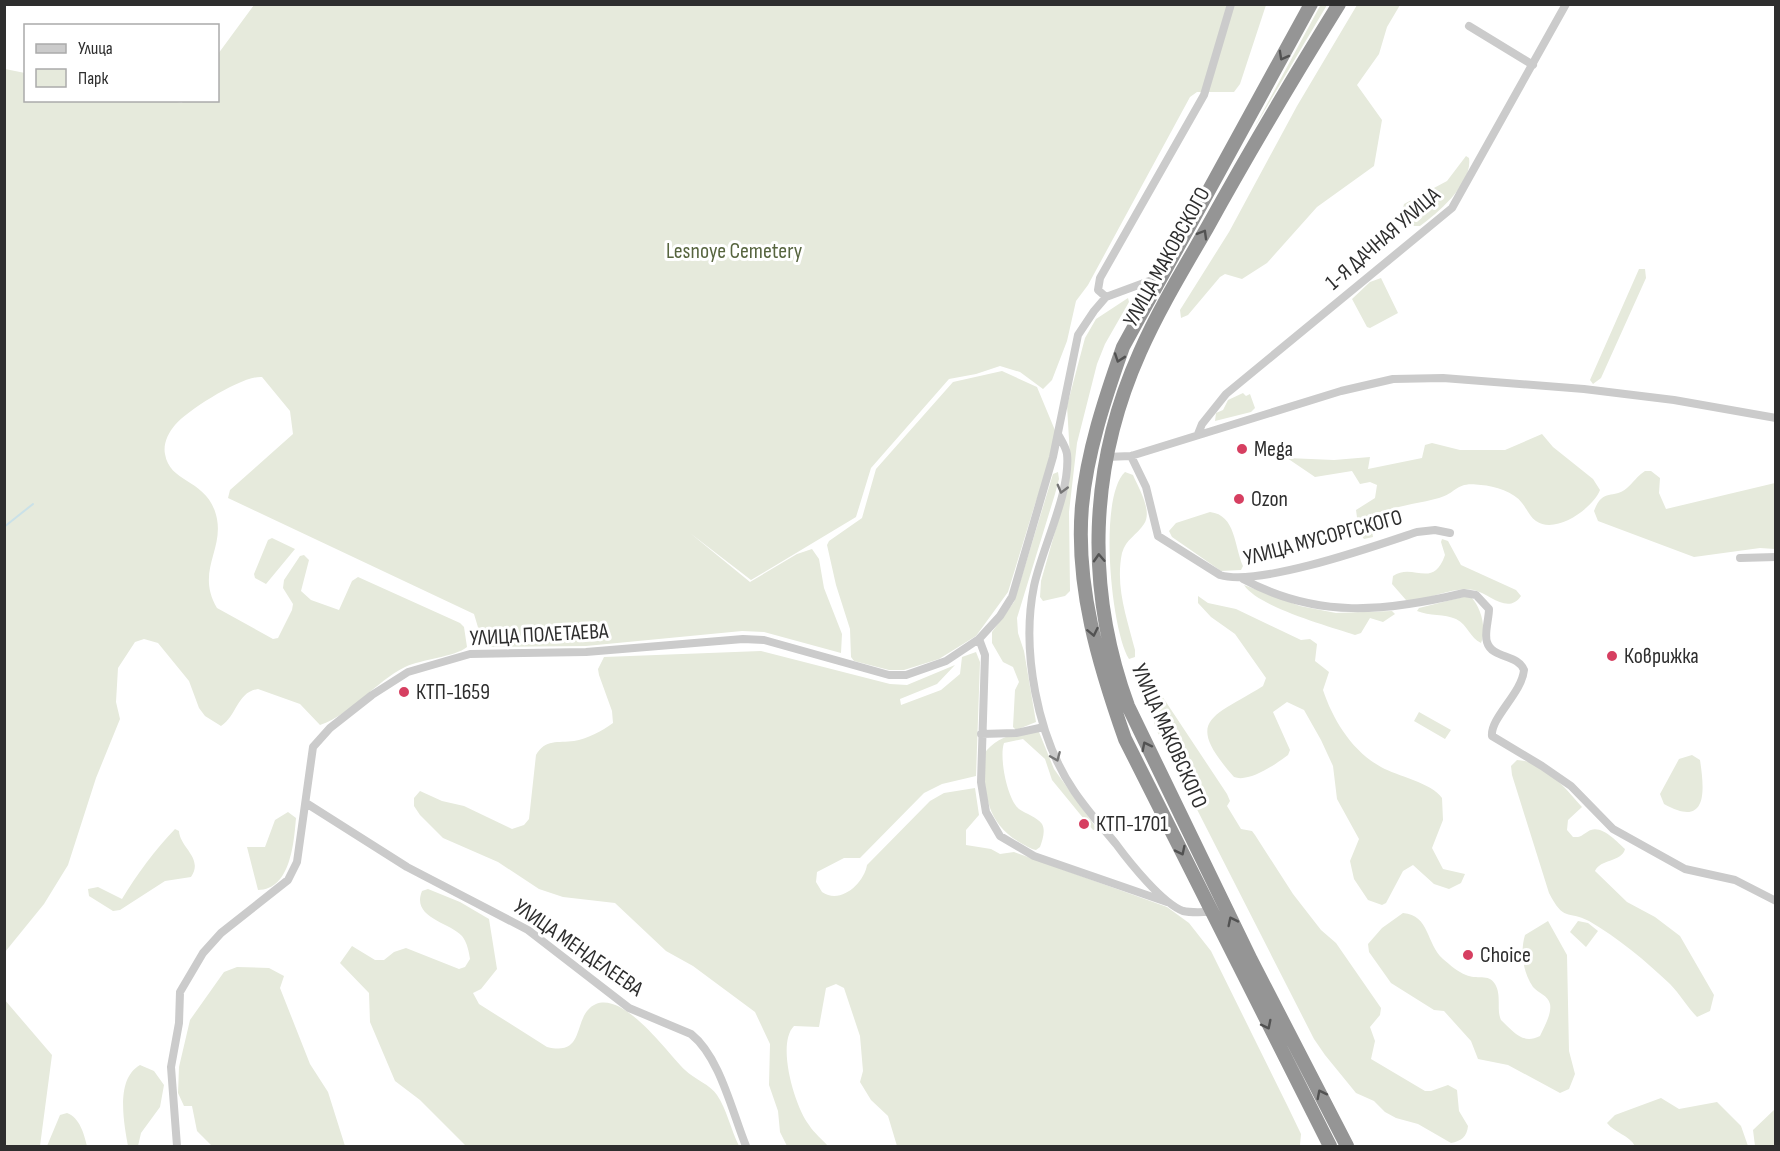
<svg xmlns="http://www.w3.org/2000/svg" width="1780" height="1151" font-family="'Sofia Sans Condensed',sans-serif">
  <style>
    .green { fill: #e6eadc }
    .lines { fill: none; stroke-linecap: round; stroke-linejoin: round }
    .stream { stroke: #cae1e8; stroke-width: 2 }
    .street { stroke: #cbcbcb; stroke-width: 8 }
    .highway { stroke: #959595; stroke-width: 14 }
    .oneway { stroke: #525252 }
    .oneway2 { stroke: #757575 }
    .poi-dot { fill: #d63f61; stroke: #fff; stroke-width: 2 }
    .labels { text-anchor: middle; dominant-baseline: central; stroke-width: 6; stroke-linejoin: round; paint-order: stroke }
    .street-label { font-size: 22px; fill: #2e2e2e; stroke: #fff }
    .park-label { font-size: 22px; fill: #57653f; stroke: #fff }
    .poi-label { font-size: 22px; fill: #2e2e2e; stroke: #fff; text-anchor: start }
  </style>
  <rect width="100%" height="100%" fill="#fff"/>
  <path class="green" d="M1321 4 1327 5 1253 130Z
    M254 5H1266L1240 84 1234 92H1197L1190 97 1088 285 1076 301 1067 341 1052 380 1043 389 1020 372 1000 366 976 374 949 379 871 468 856 517 751 580 690 533 750 582 797 554 812 549 819 559 824 588 842 634 841 653 764 632 742 631 586 646 488 647 483 644 474 614 228 498 230 490 293 434 290 411 262 377C243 375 188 410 175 425 168 433 163 444 165 454 170 485 209 478 217 519 223 551 196 572 217 608L273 639 278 638 292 610 293 604 283 588 284 580 300 556 304 555 309 560 301 591 311 600 339 610 352 581 358 577 460 623 464 627 467 647C455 657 422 659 405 667 375 682 352 714 320 725L300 704 258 689C237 692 237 716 221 726L205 716 199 708 189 681 158 643 144 639 135 642 118 668 116 702 120 719 96 778 68 865 44 904 5 952V69L25 73 26 100H167L182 103 183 101 218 100V54Z
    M1357 5H1400L1387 27 1379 54 1357 85 1382 120 1374 166 1317 207 1267 263 1242 279 1225 274 1220 277 1188 315 1181 318 1180 310 1229 232 1297 106Z
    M1466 156 1469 158C1473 183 1438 213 1420 226H1414L1403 208 1404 204 1447 181Z
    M1639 269H1645L1646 278 1601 378 1593 384 1590 380Z
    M1381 278 1398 313 1370 328 1367 327 1352 299 1370 282Z
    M1128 298 1129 302 1105 344 1097 364 1077 443 1069 512 1070 591 1065 596 1043 601 1040 597 1041 581 1068 486 1070 456 1067 406 1085 338 1096 319Z
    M1002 371 1037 387 1059 440 1035 504 1008 592 976 636 939 659 904 670H889L854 661 851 657 850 629 836 585 827 545 829 541 862 518 876 469 953 382Z
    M1243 393 1246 396 1250 394 1255 408 1251 412 1215 421 1216 413 1223 410 1228 400Z
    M1542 434 1553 447 1593 479 1600 490C1593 508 1556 535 1536 521 1530 517 1527 509 1522 503 1514 492 1495 486 1481 485 1456 481 1458 492 1439 498 1417 504 1394 506 1373 515L1370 519 1373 537 1364 539 1359 532 1356 510 1375 498 1377 485 1370 482 1360 484 1352 471 1315 477 1287 458 1334 460 1370 457 1368 469 1422 458 1425 445 1432 443 1460 450H1505Z
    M1645 471H1651L1660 478 1659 493 1666 509 1775 483V549L1760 548 1694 557 1598 521 1594 511C1603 487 1613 500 1627 488 1634 482 1637 476 1645 471Z
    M1058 472 1059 479 1055 494 1017 618 1018 633 1024 651 1036 722 1016 730 1013 727 1015 690 1019 682 1013 667 1003 662 992 643V632L1014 602 1053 474Z
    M1125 472 1133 475C1138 487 1153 511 1144 524 1137 535 1126 539 1122 553 1115 587 1127 618 1135 650V657L1129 659C1111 630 1098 497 1125 472Z
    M1210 512C1236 515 1234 546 1243 566L1241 570 1221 571 1172 537 1169 531 1176 523Z
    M272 538 295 549 266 584 255 578 254 574 268 540Z
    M1442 539 1448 541 1461 565 1516 590 1521 596C1508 615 1490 594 1474 590 1456 586 1430 598 1412 602L1406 600 1392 584 1393 576C1413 562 1433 590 1445 555L1441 542Z
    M1244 585 1300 606 1336 613 1392 611 1395 614 1383 622 1370 618 1361 633 1355 635C1329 626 1258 607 1244 585Z
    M1198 596 1208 603 1236 609 1301 640 1310 639 1317 644 1315 661 1329 672 1323 690C1333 720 1352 751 1381 767 1397 776 1432 783 1442 798L1443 820 1432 848 1443 869 1465 874 1461 883 1449 889 1434 884 1413 865 1403 871 1386 903 1382 905 1368 900 1354 879 1350 861 1359 839 1337 799 1333 766 1321 740 1304 710 1287 702 1273 712 1290 750 1288 755C1276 764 1249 783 1234 777 1183 719 1212 718 1263 686L1266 678 1235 634 1211 617 1198 603Z
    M1463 597H1471C1481 607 1487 629 1481 643 1470 638 1468 625 1456 619 1445 614 1429 616 1417 611L1419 608Z
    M761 651 890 684 907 685 955 665 937 684 900 699 901 705 941 690 960 674 962 657 976 652 980 662 976 776 942 784 924 793 860 858H844L817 872 816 882 822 892C841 905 864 883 867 865L930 801 944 793 975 788 979 815 966 830V845L991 849 1000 854 1014 852 1167 907 1189 923 1211 951 1289 1109 1301 1134 1300 1145 897 1146 888 1116 871 1100 860 1082 863 1071 860 1036 844 988 836 984 826 988 819 1027 794 1026C776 1044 795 1107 809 1125 814 1133 822 1139 828 1146H787L780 1132 778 1111 769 1085 770 1044 755 1012 693 966 666 951 615 903 563 897 539 889 498 862 443 838 420 815 414 806V798L420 791 442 801 464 806 512 829 524 825 529 819 536 755C545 739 558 743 574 741 587 739 602 731 613 723L612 711 599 675 598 669 604 657Z
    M1155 689 1162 696 1227 794 1230 801 1227 806 1241 829 1252 831 1255 835 1293 894 1321 930 1336 943 1381 1008 1380 1015 1370 1027 1375 1041 1371 1059 1425 1091H1431L1448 1085 1457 1090 1459 1111 1468 1126C1467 1137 1461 1141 1451 1143L1418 1124 1396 1118 1385 1112 1374 1101 1356 1093 1325 1055 1314 1039 1155 727 1150 690Z
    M1419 712 1451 730 1445 739 1414 721Z
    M1039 732 1054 769 1097 829 1093 830 1052 780 1045 759 1023 739 1004 743C999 757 1007 799 1019 809 1026 814 1037 817 1042 824 1046 831 1042 841 1040 847L1036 850C1030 849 1025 845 1019 842 985 821 984 791 984 754 996 736 1018 732 1039 732Z
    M1692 755 1700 760C1705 793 1707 828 1664 804L1660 794 1679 759Z
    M1517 760C1544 761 1566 789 1582 807L1568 820 1567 830 1573 837H1578C1583 836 1587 831 1591 830 1603 826 1617 842 1625 849 1622 862 1600 859 1595 871L1627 902 1655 917 1680 936 1714 995 1710 1011 1697 1017C1687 1007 1680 994 1670 984 1647 962 1617 937 1589 921 1567 910 1564 922 1549 893L1512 775 1511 766Z
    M288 812 296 818C294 841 291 890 258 890L247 847H265L275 820Z
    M175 829 179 831C180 848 204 858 191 877L165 881 120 910 113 911 89 896 88 889 98 887 122 899C137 874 155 850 175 829Z
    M428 889 460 902 489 919 497 969 481 989 473 993 479 1004 547 1047C588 1057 571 1015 596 1004 625 992 668 1054 685 1070 694 1079 711 1085 717 1095 727 1110 731 1130 739 1146H466L420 1100 395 1081 370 1022 369 993 340 963 352 946 375 960H384L394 952 406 948 459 969 465 967 470 959C469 952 467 942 462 936 449 922 411 918 422 891Z
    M1403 913C1430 915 1426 944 1443 959 1450 965 1458 972 1466 975 1476 980 1489 973 1495 984 1502 996 1496 1009 1501 1020 1513 1031 1522 1045 1540 1036 1544 1027 1552 1014 1550 1004 1548 995 1538 993 1533 987 1523 973 1520 951 1525 935L1548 921 1567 955 1569 1051 1575 1074 1569 1089 1560 1093 1508 1065 1478 1059 1471 1041 1444 1011 1434 1010 1391 983 1369 952 1368 944 1382 928Z
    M1578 921 1588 923 1598 931 1586 947 1570 932Z
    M237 967 269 968 284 976 280 988 310 1064 328 1092 345 1146H212L197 1131 192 1106H184L178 1093 179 1067 190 1020 224 972Z
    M4 999 52 1055 40 1146H5Z
    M140 1065 154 1071 164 1085 160 1107 141 1133 138 1146H128C124 1123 115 1079 140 1065Z
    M1661 1098 1679 1109 1717 1102 1741 1126 1748 1146H1635C1629 1135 1615 1133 1607 1123L1615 1115Z
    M1775 1109V1146H1755L1753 1130Z
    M67 1113C80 1118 84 1134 87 1146H47L60 1115Z"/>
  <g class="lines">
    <path class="stream" d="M4 527 33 504"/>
    <path class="street" d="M1469 26 1533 65
      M1106 297 1098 290 1100 278 1204 95 1231 4
      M1058 434C1061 440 1066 447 1067 454 1071 492 1042 548 1034 586 1021 650 1037 737 1074 791 1086 809 1102 827 1116 844 1130 863 1162 903 1183 911 1191 913 1202 912 1210 912
      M1198 434 1202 424 1226 394 1452 208 1566 4
      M1131 456 1146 487 1158 536 1220 575C1259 587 1375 546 1417 532L1435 530 1450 533
      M1106 457 1131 456 1341 391 1393 379 1443 378 1584 389 1674 400 1776 418
      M1740 558 1776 557
      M1243 579C1317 619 1385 612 1464 593L1476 595 1489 609C1489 619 1484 633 1487 642 1492 659 1518 654 1524 670 1522 693 1490 718 1492 736L1542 766 1571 786 1613 829 1685 869 1735 880 1776 901
      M979 639 985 655 981 782 986 812 1000 836 1034 856 1167 902
      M981 734 1016 733 1044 727
      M306 803 407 867 528 930 629 1008 691 1034C720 1057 732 1112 746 1146
      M177 1146 171 1067 179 1023 180 992 203 953 221 933 288 880 297 862 313 747 330 728 372 695 408 672 470 654 586 652 743 639 764 640 889 675H906L946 661 979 639 1000 616 1012 597 1053 457 1078 335 1094 311 1106 297 1160 277"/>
    <path class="highway" d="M1311 4 1123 347C1105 398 1087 452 1082 506 1075 586 1099 665 1125 739L1330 1146
      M1339 4C1293 78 1249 152 1207 228 1184 268 1159 309 1140 352 1089 466 1085 588 1128 706L1251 960 1347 1146"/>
  </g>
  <defs><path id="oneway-chevron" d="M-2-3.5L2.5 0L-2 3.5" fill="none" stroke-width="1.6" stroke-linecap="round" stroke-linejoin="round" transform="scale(1.5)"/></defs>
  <g class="oneway">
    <use href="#oneway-chevron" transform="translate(1283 56) rotate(119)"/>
    <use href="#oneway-chevron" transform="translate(1203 234) rotate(-60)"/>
    <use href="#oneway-chevron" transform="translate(1119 358) rotate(109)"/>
    <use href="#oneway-chevron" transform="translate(1099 558) rotate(-93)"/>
    <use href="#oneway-chevron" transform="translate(1093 632) rotate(78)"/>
    <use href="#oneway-chevron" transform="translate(1146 746) rotate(-117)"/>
    <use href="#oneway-chevron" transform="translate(1181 851) rotate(64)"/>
    <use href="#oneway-chevron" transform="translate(1232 921) rotate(-116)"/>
    <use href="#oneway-chevron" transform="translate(1267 1025) rotate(63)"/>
    <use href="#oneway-chevron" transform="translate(1321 1094) rotate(-117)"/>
  </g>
  <g class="oneway2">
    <use href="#oneway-chevron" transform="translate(1062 489) rotate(105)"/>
    <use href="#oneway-chevron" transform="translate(1056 757) rotate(67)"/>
  </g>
  <g class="poi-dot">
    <circle cx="1242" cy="449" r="6"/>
    <circle cx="1239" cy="499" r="6"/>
    <circle cx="1612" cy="656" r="6"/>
    <circle cx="404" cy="692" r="6"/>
    <circle cx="1084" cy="824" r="6"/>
    <circle cx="1468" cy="955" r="6"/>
  </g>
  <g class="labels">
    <g class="street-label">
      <text transform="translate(1383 239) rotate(-41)">1-Я ДАЧНАЯ УЛИЦА</text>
      <text transform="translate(1167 257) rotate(-61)">УЛИЦА МАКОВСКОГО</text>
      <text transform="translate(1323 538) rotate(-15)">УЛИЦА МУСОРГСКОГО</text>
      <text transform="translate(539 635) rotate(-3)">УЛИЦА ПОЛЕТАЕВА</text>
      <text transform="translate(1169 736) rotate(66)">УЛИЦА МАКОВСКОГО</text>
      <text transform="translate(578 948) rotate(35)">УЛИЦА МЕНДЕЛЕЕВА</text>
    </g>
    <g class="park-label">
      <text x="734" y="251">Lesnoye Cemetery</text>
    </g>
    <g class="poi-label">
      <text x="1254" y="449">Mega</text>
      <text x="1251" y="499">Ozon</text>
      <text x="1624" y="656">Коврижка</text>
      <text x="416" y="692">КТП-1659</text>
      <text x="1096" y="824">КТП-1701</text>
      <text x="1480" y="955">Choice</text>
    </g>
  </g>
  <rect width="1780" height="1151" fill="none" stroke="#2e2e2e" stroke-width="12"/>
  <rect x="24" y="24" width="195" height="78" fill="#ffffff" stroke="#ababab" stroke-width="1.5"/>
  <rect x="36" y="44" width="30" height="9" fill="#cbcbcb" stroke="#ababab" stroke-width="1.5"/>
  <text x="78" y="54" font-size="18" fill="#2e2e2e">Улица</text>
  <rect x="36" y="69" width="30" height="18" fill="#e6eadc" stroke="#ababab" stroke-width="1.5"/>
  <text x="78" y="84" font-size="18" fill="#2e2e2e">Парк</text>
</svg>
